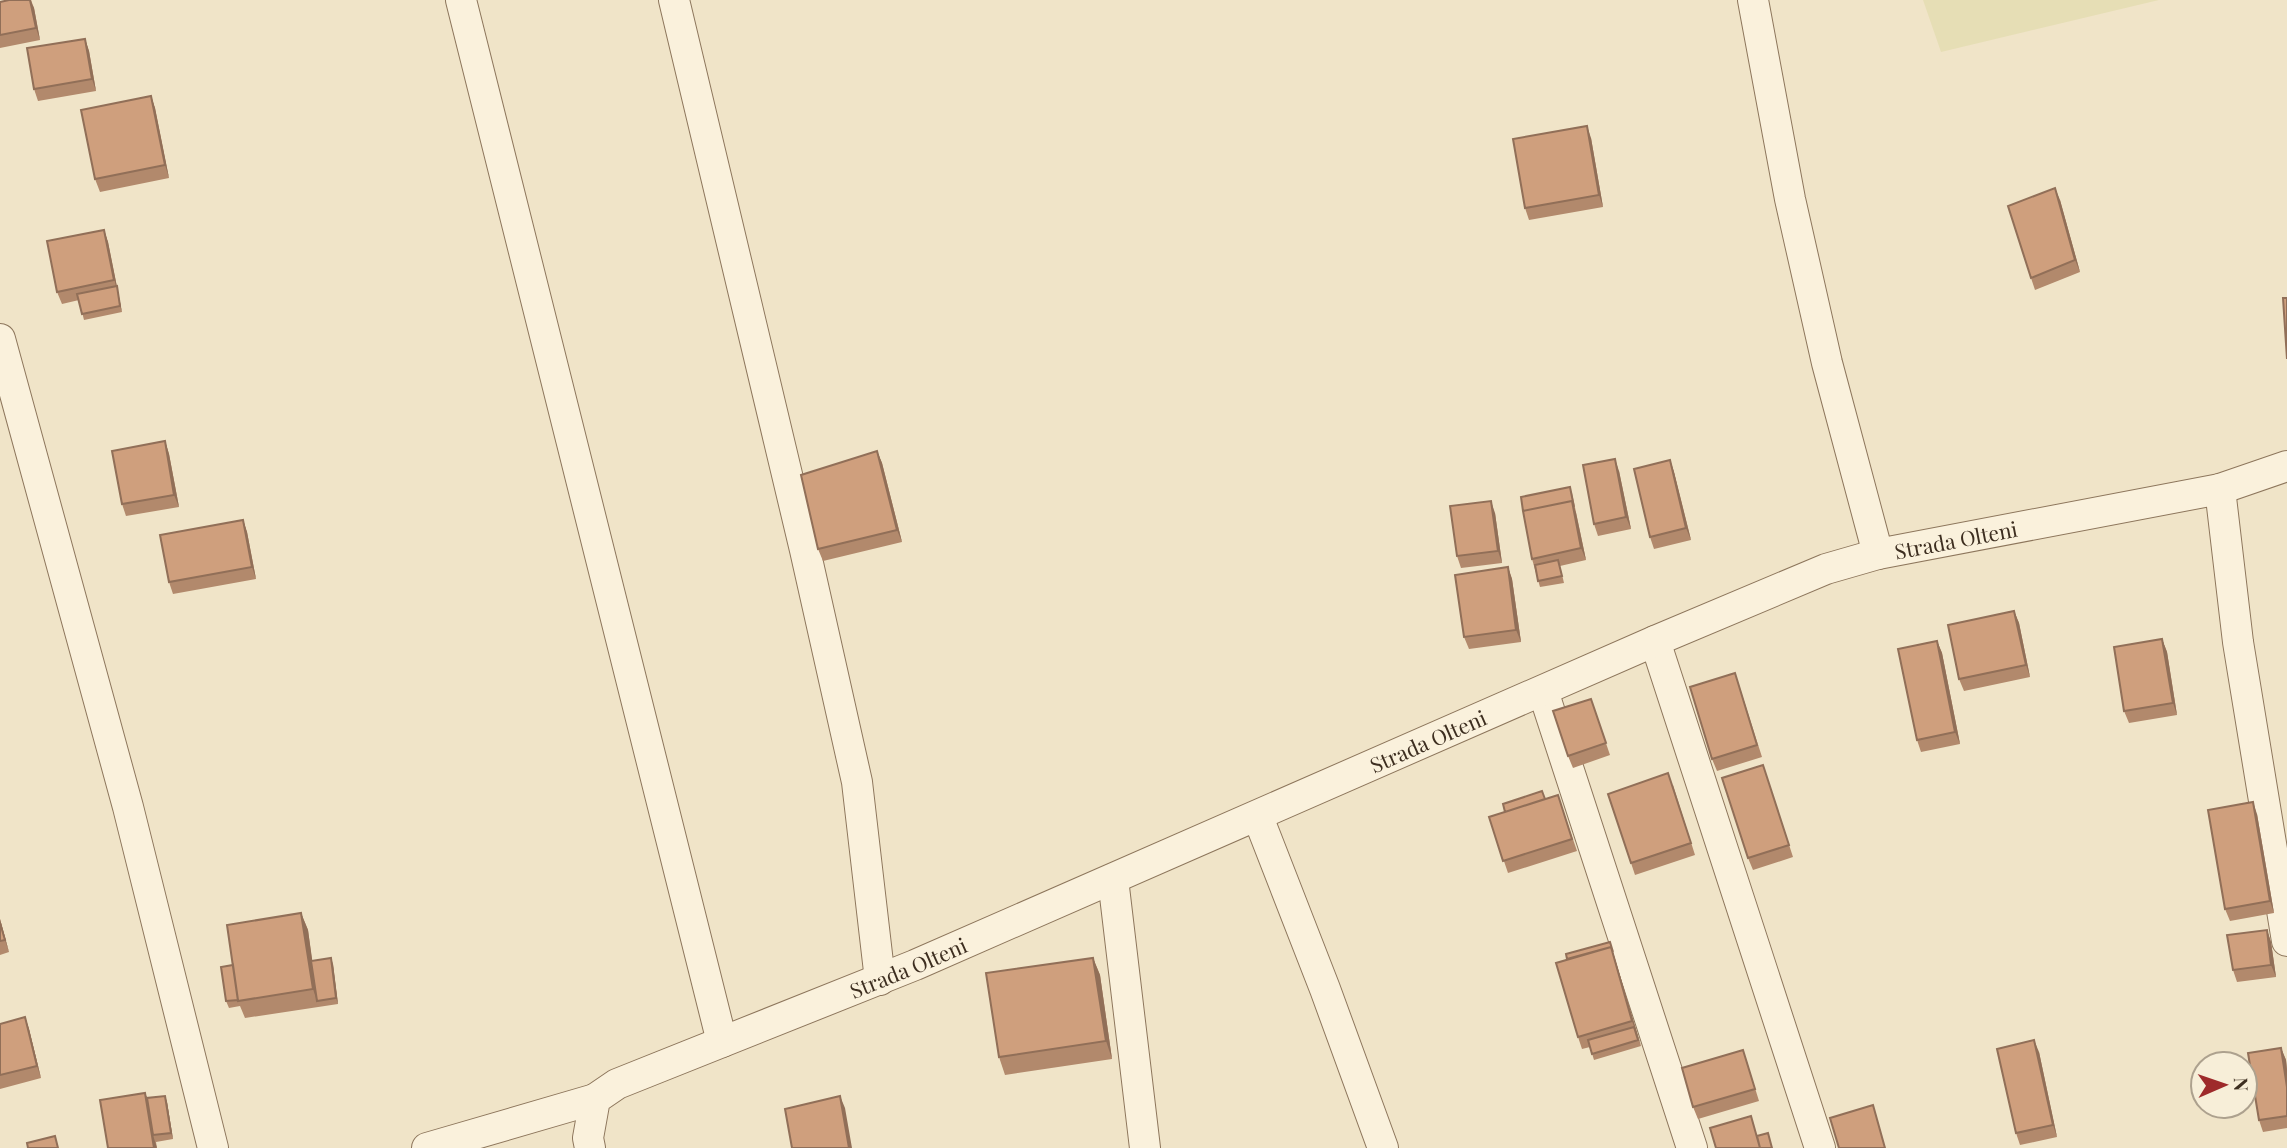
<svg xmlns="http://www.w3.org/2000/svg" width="2287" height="1148" font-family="'Playfair Display',serif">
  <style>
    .farmland { fill: #e6deb5 }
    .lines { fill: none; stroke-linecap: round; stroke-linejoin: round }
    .street-casing { stroke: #8d765c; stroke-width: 32 }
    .street { stroke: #faf1dc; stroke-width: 30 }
    .wall { fill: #b2896c }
    .shaded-wall { fill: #916f58 }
    .building { fill: #cf9f7d; stroke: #916f58; stroke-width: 2 }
    .labels { text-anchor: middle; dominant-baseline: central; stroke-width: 5; stroke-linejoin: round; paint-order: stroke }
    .street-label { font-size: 21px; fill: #3d2e20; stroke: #f7eed8 }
  </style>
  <rect width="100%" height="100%" fill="#f0e4c8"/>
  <path class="farmland" d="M1923 0H2159L1941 52Z"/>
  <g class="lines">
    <defs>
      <g id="street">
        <path d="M461 0 722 1042"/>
        <path d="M674 0 805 550 857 782 880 980"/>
        <path d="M1753 0 1790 199 1827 363 1878 554"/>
        <path d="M0 339 128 807 213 1148"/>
        <path d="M2220 489 2238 642 2287 941"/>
        <path d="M1655 641 1820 1148"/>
        <path d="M1543 691 1692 1148"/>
        <path d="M1258 817 1325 989 1383 1148"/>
        <path d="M1113 879 1145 1148"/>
        <path d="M427 1148 595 1099"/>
        <path id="s1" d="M590 1148 588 1138 595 1099 617 1084 915 965 1655 641 1826 569 1878 554 2220 489 2287 466"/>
      </g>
    </defs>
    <use href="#street" class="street-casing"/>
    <use href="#street" class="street"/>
  </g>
  <path class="wall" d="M9 0H31L34 8 40 40 0 48V2Z
    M85 39 89 51 96 91 38 101 34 89Z
    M151 96 155 108 169 178 100 192 95 179Z
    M1591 138 1603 207 1529 220 1525 208Z
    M2060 200 2080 272 2035 290 2031 278Z
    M104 230 108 242 122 312 84 320 79 300 62 304 57 292Z
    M165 441 169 454 179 507 126 516 122 504Z
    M877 451 882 463 902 542 823 561 818 549Z
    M1670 460 1674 472 1691 540 1654 549 1650 537Z
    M1619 471 1631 529 1598 536 1594 524Z
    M1572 493 1586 560 1560 566 1564 583 1540 587 1532 559Z
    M1495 513 1502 563 1461 568 1457 556Z
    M243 520 247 532 256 579 173 594 169 582Z
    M1508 567 1512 579 1521 642 1469 649 1464 637Z
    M2014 611 2019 623 2030 677 1964 691 1959 679Z
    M2162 639 2167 652 2177 715 2129 723 2124 711Z
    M1937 641 1942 653 1960 744 1921 752 1917 740Z
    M1739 685 1762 757 1717 771 1712 759Z
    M1591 699 1610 755 1573 768 1568 756Z
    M1767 777 1793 857 1753 870 1748 858Z
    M1673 785 1695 855 1635 875 1631 863Z
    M1558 795 1577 851 1508 873 1489 817Z
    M2257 814 2274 913 2230 921 2225 909Z
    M301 913 308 930 312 961 333 964 338 1004 245 1018 240 1006 229 1008 226 1001 233 965Z
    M0 919 9 952 0 955Z
    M2267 930 2271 942 2276 977 2237 982 2233 970Z
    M1610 942 1641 1046 1594 1060 1590 1047 1582 1049 1578 1037 1567 959Z
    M1093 958 1100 975 1112 1059 1005 1075 999 1057Z
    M25 1017 29 1029 41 1078 0 1089V1024Z
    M2281 1048 2286 1060 2287 1070V1128L2263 1132 2259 1120Z
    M2039 1052 2057 1137 2020 1145 2016 1133Z
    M1747 1062 1759 1101 1698 1119 1693 1107Z
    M145 1093 147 1098 165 1096 167 1102 173 1139 156 1142 157 1148 100 1100Z"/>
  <path class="shaded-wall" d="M30 0 34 8 40 40 36 28Z
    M85 39 89 51 96 91 92 79Z
    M151 96 155 108 169 178 165 165Z
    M1587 126 1591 138 1603 207 1599 195Z
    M2055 188 2060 200 2080 272 2075 260Z
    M104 230 108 242 122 312 120 306Z
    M165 441 169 454 179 507 174 495Z
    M877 451 882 463 902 542 897 530Z
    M1615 459 1619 471 1631 529 1626 517Z
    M1670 460 1674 472 1691 540 1686 528Z
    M1491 501 1495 513 1502 563 1498 551Z
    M1572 501 1576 513 1586 560 1581 548Z
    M243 520 247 532 256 579 252 567Z
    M1508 567 1512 579 1521 642 1516 630Z
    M2014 611 2019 623 2030 677 2026 665Z
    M2162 639 2167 652 2177 715 2173 703Z
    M1937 641 1942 653 1960 744 1955 732Z
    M2253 802 2257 814 2274 913 2270 901Z
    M301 913 308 930 318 1001H317L313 989Z
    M0 919 9 952 5 940 0 923Z
    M2267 930 2271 942 2276 977 2271 965Z
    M1610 942 1615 959 1641 1046 1632 1021Z
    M331 958 333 964 338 1004 336 998Z
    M1093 958 1100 975 1112 1059 1106 1041Z
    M25 1017 29 1029 41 1078 37 1066Z
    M2034 1040 2039 1052 2057 1137 2053 1125Z
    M2281 1048 2286 1060 2287 1070V1087Z
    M145 1093 150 1105 153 1135 157 1148H154Z
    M165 1096 167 1102 173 1139 171 1133Z
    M840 1096 845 1108 852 1148H849Z"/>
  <path class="building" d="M9 0H30L36 28 0 35V2Z
    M85 39 92 79 34 89 27 48Z
    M151 96 165 165 95 179 81 110Z
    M1587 126 1599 195 1525 208 1513 139Z
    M2055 188 2075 260 2031 278 2008 206Z
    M104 230 114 280 57 292 47 241Z
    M117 286 120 306 82 314 77 294Z
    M2283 298H2287V359Z
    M165 441 174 495 122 504 112 451Z
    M877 451 897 530 818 549 801 475Z
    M1615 459 1626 517 1594 524 1583 465Z
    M1670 460 1686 528 1650 537 1634 469Z
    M1570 487 1574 507 1572 501 1523 511 1521 497Z
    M1491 501 1498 551 1457 556 1450 506Z
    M1572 501 1581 548 1532 559 1523 511Z
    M243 520 252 567 169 582 160 535Z
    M1558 560 1562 576 1538 581 1535 565Z
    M1508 567 1516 630 1464 637 1455 575Z
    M2014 611 2026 665 1959 679 1948 625Z
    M2162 639 2173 703 2124 711 2114 647Z
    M1937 641 1955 732 1917 740 1898 649Z
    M1735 673 1757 745 1712 759 1690 687Z
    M1591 699 1606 743 1568 756 1553 711Z
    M1763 765 1789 845 1748 858 1722 778Z
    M1668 773 1691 843 1631 863 1608 794Z
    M1542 791 1545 799 1505 812 1503 804Z
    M1558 795 1572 839 1503 861 1489 817Z
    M2253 802 2270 901 2225 909 2208 810Z
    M301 913 313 989 238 1001 227 925Z
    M0 923 5 940 0 941Z
    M2267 930 2271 965 2233 970 2227 935Z
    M1610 942 1613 952 1611 947 1567 959 1566 954Z
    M1611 947 1632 1021 1578 1037 1556 963Z
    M331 958 336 998 317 1001 311 961Z
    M1093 958 1106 1041 999 1057 986 973Z
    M233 965 238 1000 226 1001 221 967Z
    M25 1017 37 1066 0 1075V1024Z
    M1634 1027 1638 1040 1592 1054 1588 1040Z
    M2034 1040 2053 1125 2016 1133 1997 1049Z
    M2281 1048 2287 1087V1116L2259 1120 2248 1053Z
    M1743 1050 1755 1089 1693 1107 1682 1068Z
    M145 1093 154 1148H108L100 1100Z
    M165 1096 171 1133 153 1135 147 1098Z
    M840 1096 849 1148H792L785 1109Z
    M1873 1105 1885 1148H1839L1830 1118Z
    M1751 1116 1760 1148H1716L1710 1128Z
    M1768 1133 1772 1148H1760L1757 1136Z
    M55 1136 58 1148H28L27 1143Z"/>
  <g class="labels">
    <g class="street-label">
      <text stroke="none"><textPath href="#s1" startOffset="1524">Strada Olteni</textPath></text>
      <text stroke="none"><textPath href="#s1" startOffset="957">Strada Olteni</textPath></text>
      <text stroke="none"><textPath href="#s1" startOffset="390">Strada Olteni</textPath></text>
    </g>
  </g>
  <g transform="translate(2224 1085) rotate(88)"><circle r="33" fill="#f7eed8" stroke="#ada18e" stroke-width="2"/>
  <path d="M0-5L12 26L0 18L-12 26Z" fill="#9e2a2b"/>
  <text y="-10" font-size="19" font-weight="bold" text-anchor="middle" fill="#3d2e20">N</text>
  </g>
</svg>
